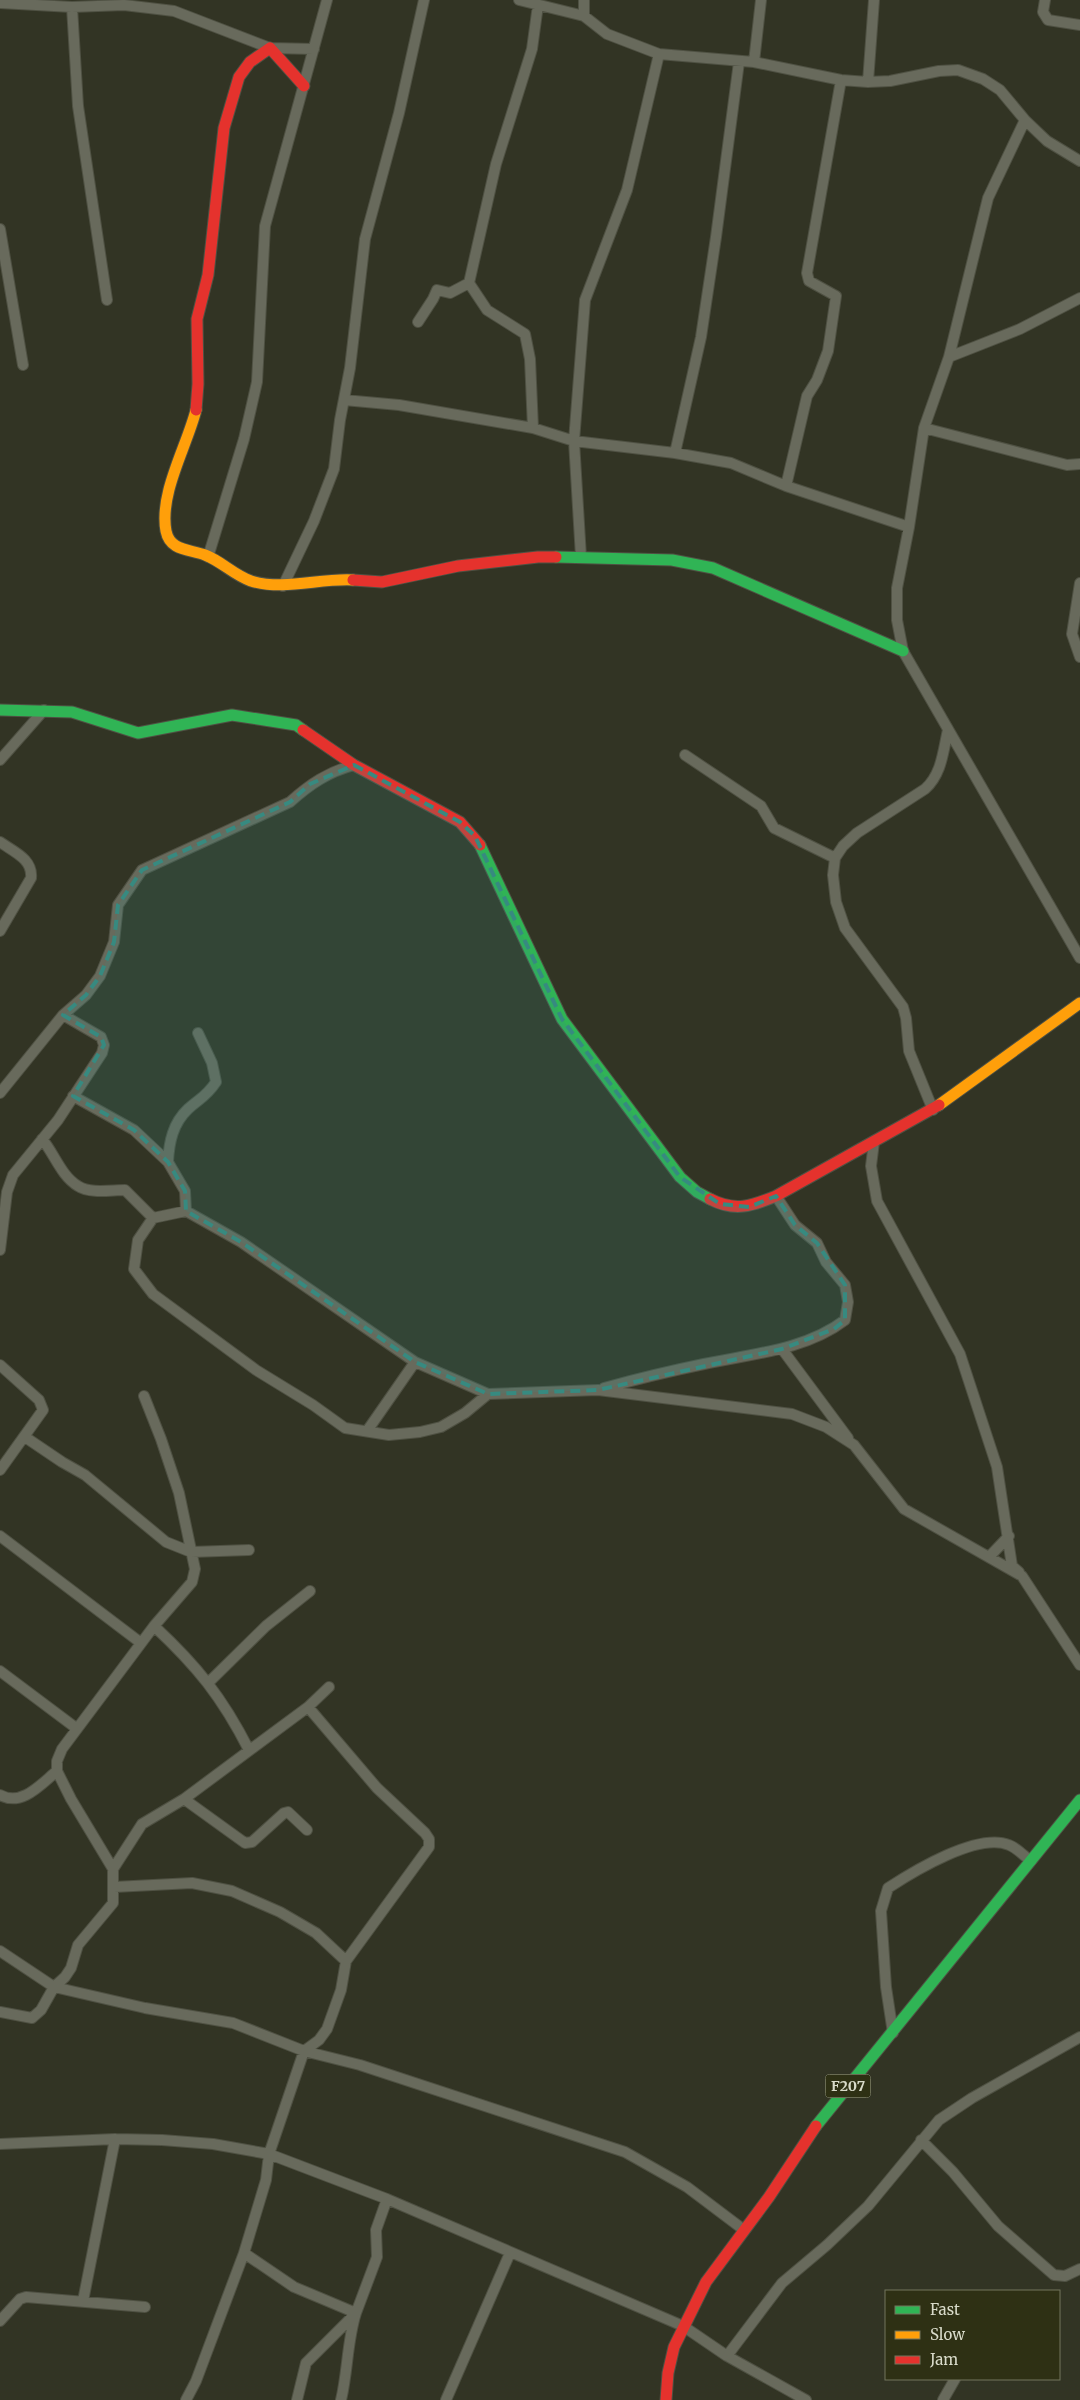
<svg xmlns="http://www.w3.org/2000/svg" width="1080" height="2400" font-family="Merriweather,serif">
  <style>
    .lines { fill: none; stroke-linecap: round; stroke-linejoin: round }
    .street-casing { stroke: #4f5143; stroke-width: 12 }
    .fast-casing { stroke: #4f5143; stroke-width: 13 }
    .slow-casing { stroke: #4f5143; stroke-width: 13 }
    .jam-casing { stroke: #4f5143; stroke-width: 13 }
    .street { stroke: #686a5c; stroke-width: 10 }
    .fast { stroke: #30b455; stroke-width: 11 }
    .slow { stroke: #ff9f0a; stroke-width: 11 }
    .jam { stroke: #e5322d; stroke-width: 11 }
    .marked { fill: #378a80; fill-opacity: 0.2; stroke: #378a80; stroke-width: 4; stroke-dasharray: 10 6; stroke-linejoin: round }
    .labels { text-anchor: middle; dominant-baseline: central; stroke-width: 4; stroke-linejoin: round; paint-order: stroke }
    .shield { fill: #2e3014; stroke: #a6a893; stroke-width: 1 }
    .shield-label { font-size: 14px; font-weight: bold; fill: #d9dbca }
  </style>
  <rect width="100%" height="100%" fill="#323424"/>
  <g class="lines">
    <defs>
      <path id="street" d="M519 0 584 16 607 34 659 54 754 62 841 80 868 82 890 81 939 71 958 70 983 79 1000 90 1025 120 1047 141 1080 161
        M584 0V16
        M1045 0 1043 12 1048 20 1080 25
        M0 3 72 7
        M754 62 761 0
        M868 82 874 0
        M1025 120 988 198 949 357 924 428 909 527 897 588V620L903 651 1080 958
        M0 229 23 365
        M469 283 487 310 525 334 530 359 533 428
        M107 300 78 106 72 7 124 5 174 11 270 48 314 49
        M418 322 433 299 437 290 450 293 469 283 496 164 532 49 538 5
        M949 357 1020 329 1080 298
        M344 400 399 405 533 428 574 441 675 453 731 463 786 486 909 527
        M924 428 1067 465 1080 464
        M675 453 701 337 716 237 739 62
        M786 486 807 396 817 380 828 351 836 296 809 281 807 273 841 80
        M208 557 244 439 257 382 265 226 327 0
        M581 557 574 441 585 300 627 190 659 54
        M1080 583 1072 634 1080 657
        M283 586 314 521 334 469 340 420 350 368 365 239 399 113 424 0
        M685 755 761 806 774 828 835 858
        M0 760 44 710
        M0 842C14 852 33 859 31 878L0 931
        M0 1093 63 1015 86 995 100 976 114 942 118 905 142 870 290 802C310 784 328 772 354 765
        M73 1096 134 1130 168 1162 185 1191 186 1211
        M933 1110 909 1051 906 1018 903 1007 845 928 836 902 833 875 835 858 843 846 857 833 925 789C942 774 943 751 948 730
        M42 1139C54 1153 61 1176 78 1186 90 1194 111 1190 125 1190L153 1218
        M874 1142 871 1166 877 1201 960 1354 997 1467 1012 1566 1019 1572
        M168 1162C169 1142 173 1123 188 1109 200 1098 206 1097 216 1082L212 1063 198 1033
        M0 1250 7 1192 13 1175 58 1120 102 1053 104 1045 101 1037 63 1015
        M782 1349 848 1438
        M415 1362 488 1394 598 1390 792 1414 826 1427 854 1445 904 1509 1022 1576 1080 1665
        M0 1365 39 1400 43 1410 0 1470
        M604 1388C637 1379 670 1371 704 1364 751 1354 806 1350 845 1320L848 1302 845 1285 826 1262 817 1243 795 1225 776 1196
        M367 1431 415 1362 241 1242 186 1211 153 1218 138 1240 134 1269 153 1294 256 1370 313 1405 345 1428 389 1435 420 1432 441 1427 465 1413 488 1394
        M25 1437 62 1462 85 1475 166 1542 191 1552 249 1550
        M0 1536 141 1643
        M989 1557 1009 1536
        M154 1626C197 1666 222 1697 249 1750
        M0 1671 76 1728
        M208 1683 266 1626 310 1591
        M0 1795C22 1807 41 1784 57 1771
        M184 1799 245 1843 252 1842 284 1813 288 1812 307 1830
        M113 1869 142 1824 184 1799 308 1707 329 1687
        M114 1887 192 1883 232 1891 280 1912 316 1933 346 1961
        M0 1951 54 1987 145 2008 233 2023 304 2051 360 2065 625 2152 687 2187 744 2230
        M0 2012 32 2018 41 2010 54 1987 65 1977 71 1968 78 1945 113 1903V1869L71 1799 57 1771V1761L62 1749 154 1626 192 1582 195 1569 179 1493 161 1439 144 1396
        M893 2033 886 1987 881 1911 888 1888C914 1871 978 1832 1009 1845 1017 1848 1024 1856 1031 1861
        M921 2140 953 2172 998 2226 1054 2275 1065 2276 1080 2269
        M0 2144 115 2139 162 2140 213 2144 269 2154 387 2199 683 2326 727 2356 806 2400
        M244 2253 294 2287 356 2313C347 2341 348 2371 341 2400
        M83 2301 115 2139
        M0 2321 20 2299 26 2297 145 2307
        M727 2356 782 2283 827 2245 868 2206 939 2120 972 2098 1080 2037
        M186 2400 196 2381 244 2253 266 2180 269 2154 304 2051 319 2040 327 2029 341 1990 346 1961 429 1847V1839L425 1833 377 1788 308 1707
        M297 2400 306 2363 356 2313 377 2257 376 2230 387 2199
        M446 2400 510 2253
        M943 2400 955 2379"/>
      <path id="fast" d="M556 557 672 560 713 568 903 651
        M0 710 72 712 138 733 232 715 296 725 303 730
        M480 845 562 1019 680 1177 697 1192 710 1199
        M816 2126 1080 1800"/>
      <path id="slow" d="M196 410C187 446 159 493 166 531 170 551 189 549 205 555 221 561 234 575 251 581 285 591 319 578 353 580
        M939 1105 1080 1003"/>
      <path id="jam" d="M196 410 198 384 197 319 208 275 224 128 239 77 250 62 270 48 304 86
        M353 580 382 582 458 566 538 557H556
        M303 730 354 765 460 822 480 845
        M710 1199C735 1212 752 1206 776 1196L939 1105
        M666 2400 668 2373 674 2347 706 2282 769 2197 816 2126"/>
    </defs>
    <use href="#street" class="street-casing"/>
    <use href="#fast" class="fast-casing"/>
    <use href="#slow" class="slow-casing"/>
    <use href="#jam" class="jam-casing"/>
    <use href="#street" class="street"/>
    <use href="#fast" class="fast"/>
    <use href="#slow" class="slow"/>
    <use href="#jam" class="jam"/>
  </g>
  <path class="marked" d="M354 765 460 822 475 836 562 1019 680 1177 720 1204 749 1207 776 1196 795 1225 817 1243 845 1285V1320L834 1329 782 1349 598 1390 488 1394 415 1362 241 1242 186 1211 185 1191 168 1162 134 1130 73 1096 104 1045 101 1037 63 1015 86 995 100 976 114 942 118 905 142 870 290 802 310 784Z"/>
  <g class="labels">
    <rect class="shield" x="825.5" y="2074.5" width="45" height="23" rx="4"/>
    <g class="shield-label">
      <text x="848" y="2086">F207</text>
    </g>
  </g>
  <rect x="885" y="2290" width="175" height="90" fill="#2e3014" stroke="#72745d"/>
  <rect x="895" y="2306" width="25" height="8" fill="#30b455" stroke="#72745d"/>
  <text x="930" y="2315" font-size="15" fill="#d9dbca">Fast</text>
  <rect x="895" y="2331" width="25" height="8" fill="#ff9f0a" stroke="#72745d"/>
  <text x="930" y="2340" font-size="15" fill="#d9dbca">Slow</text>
  <rect x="895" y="2356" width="25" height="8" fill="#e5322d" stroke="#72745d"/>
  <text x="930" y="2365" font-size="15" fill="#d9dbca">Jam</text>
</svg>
